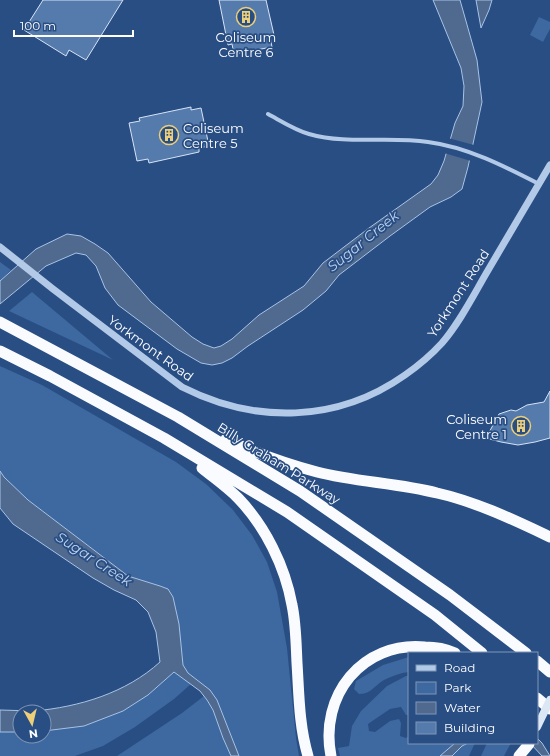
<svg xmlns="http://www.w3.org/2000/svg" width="550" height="756" font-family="Montserrat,sans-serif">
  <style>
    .green { fill: #3d68a0 }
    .water { fill: #4f698f; stroke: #a7c3e7 }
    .pier { fill: #294e84 }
    .building { fill: #557bad; stroke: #d6e3f6 }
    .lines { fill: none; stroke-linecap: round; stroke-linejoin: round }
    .minor { stroke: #b2c9e7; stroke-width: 4 }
    .tertiary { stroke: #b2c9e7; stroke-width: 7 }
    .trunk { stroke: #fafbfe; stroke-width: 11 }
    .secondary-bridge { stroke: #dce7f6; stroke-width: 8 }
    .labels { text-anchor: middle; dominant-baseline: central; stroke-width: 3.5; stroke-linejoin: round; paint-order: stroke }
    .poi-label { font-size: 13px; fill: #fff; stroke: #294e84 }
    .street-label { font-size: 13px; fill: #fff; stroke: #294e84 }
    .water-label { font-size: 14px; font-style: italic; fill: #bed3ee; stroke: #294e84 }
  </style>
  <rect width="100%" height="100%" fill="#294e84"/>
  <path class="green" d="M539 17 550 22V29L543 42 530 35Z
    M0 262 11 270 0 281Z
    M32 292 113 360 9 311Z
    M0 366 42 385 176 462 206 484 233 510 252 535 267 562 277 592 287 648 296 738 299 756H239L217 700 188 673 183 665 179 624 173 597 160 586 128 576 28 500 4 477 0 471Z
    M409 657V672C400 673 392 676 384 680 374 686 371 694 359 694L354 689 356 681 383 665Z
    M174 672 191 684 174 699 135 727 103 746 75 756H0V732H20V736H44V731L84 726 123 711 148 695Z
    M406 676H409V715H406L401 707 390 709 368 724 369 731 375 732 390 721 399 719 401 723 400 736 406 738 409 736V743H475L469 756H340L338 748 349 746 352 726 361 711 387 686Z
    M204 696 213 710 223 738 231 756H117L182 713Z
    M487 743H511L504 756H481Z"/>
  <path class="water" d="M433 0H460L477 60 482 102 468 167 462 189 451 197 430 207 390 236 339 275 326 291 303 310 248 346 232 358 222 363 212 365 201 363 177 349 118 305 105 288 96 266 86 255 76 253 46 266 0 304V281L36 249 67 234 81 236 95 244 108 253 151 302 192 337 203 344 214 348 221 346 232 339 259 315 304 286 323 263 369 228 431 184 438 175 444 161 455 123 463 106 464 86 461 68Z
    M476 0H492L489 10 481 28Z
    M0 471 4 477 28 500 128 576 160 586 168 589 173 597 179 624 183 665 188 673 210 690 217 700 239 756H231L223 738 213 710 207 700 200 691 174 672 148 695 123 711 84 726 44 731V712H20V732H0V710C11 710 23 711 34 711 79 707 126 693 160 662L156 632 148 612 136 600 114 590 93 578 13 524 0 508Z
    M537 738 542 743 550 756H542L530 743H537Z
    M455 743H468L462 746 452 756H440Z"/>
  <path class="pier" d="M448 138 474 145 471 161 444 153Z"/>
  <path class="building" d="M43 0H123L86 60 69 50 66 56 24 30Z
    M219 0H266L274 35 270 36 272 47 234 54 232 44 228 45Z
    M191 107V110L201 108 209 146 199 148V152L149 163 148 159 137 161 129 123 140 121 139 118Z
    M550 391V438L535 442 518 445 501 442 486 438 499 414 511 410 516 411 527 405 544 402Z"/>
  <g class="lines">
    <path class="minor" d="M268 114C281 121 295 130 309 134 348 145 388 136 428 142 467 147 504 166 539 184"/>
    <path class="tertiary" d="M0 247 53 289 182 387C255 424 337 423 405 375 418 366 431 355 442 343 460 322 473 296 487 272 508 236 529 201 550 165"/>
    <path class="trunk" d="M0 322 178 417 300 491 450 595 526 653
      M0 351 50 376 164 438 287 512 435 615 482 653
      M226 439C256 453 286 464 317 472 356 482 398 483 437 493 477 502 514 520 550 537
      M202 468C214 478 227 487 238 498 265 526 285 566 292 605 296 624 296 643 297 663 299 694 299 726 308 756
      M537 661 550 672
      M537 698 550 709
      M331 756C319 696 362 641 425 647 436 647 446 649 455 653
      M519 756 529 744"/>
    <path class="secondary-bridge" d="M537 727 550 700"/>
  </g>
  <defs>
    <symbol id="building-ring" viewBox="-11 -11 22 22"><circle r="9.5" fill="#294e84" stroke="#eecf79" stroke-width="1.5"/><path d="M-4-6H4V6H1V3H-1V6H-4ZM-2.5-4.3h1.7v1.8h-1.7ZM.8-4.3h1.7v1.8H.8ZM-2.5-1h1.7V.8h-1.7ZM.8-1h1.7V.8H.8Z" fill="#eecf79"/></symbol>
  </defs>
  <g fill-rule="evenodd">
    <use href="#building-ring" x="235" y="6" width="22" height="22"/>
    <use href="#building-ring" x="158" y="124" width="22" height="22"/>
    <use href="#building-ring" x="510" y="415" width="22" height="22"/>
  </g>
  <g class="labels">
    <g class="poi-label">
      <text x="246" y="37">Coliseum<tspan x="246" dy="15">Centre 6</tspan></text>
      <text x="183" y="128" text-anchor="start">Coliseum<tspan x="183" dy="15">Centre 5</tspan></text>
      <text x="507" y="419" text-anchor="end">Coliseum<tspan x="507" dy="15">Centre 1</tspan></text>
    </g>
    <g class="street-label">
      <text transform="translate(458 293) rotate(-57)">Yorkmont Road</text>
      <text transform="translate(151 348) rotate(36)">Yorkmont Road</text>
      <text transform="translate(279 463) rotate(32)">Billy Graham Parkway</text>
    </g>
    <g class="water-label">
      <text transform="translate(363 241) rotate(-39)">Sugar Creek</text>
      <text transform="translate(94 559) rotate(33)">Sugar Creek</text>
    </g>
  </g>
  <rect x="408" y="652" width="130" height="92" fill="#294e84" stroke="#7f95b5"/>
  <rect x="416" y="665" width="20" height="6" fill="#b2c9e7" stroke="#7f95b5"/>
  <text x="444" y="672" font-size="12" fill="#ffffff">Road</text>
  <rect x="416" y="682" width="20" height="12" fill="#3d68a0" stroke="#7f95b5"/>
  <text x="444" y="692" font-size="12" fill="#ffffff">Park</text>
  <rect x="416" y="702" width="20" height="12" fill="#4f698f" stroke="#7f95b5"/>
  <text x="444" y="712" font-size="12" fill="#ffffff">Water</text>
  <rect x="416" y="722" width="20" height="12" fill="#557bad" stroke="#7f95b5"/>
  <text x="444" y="732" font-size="12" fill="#ffffff">Building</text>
  <g transform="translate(32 724) rotate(172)"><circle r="19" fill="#294e84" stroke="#7f95b5"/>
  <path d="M0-3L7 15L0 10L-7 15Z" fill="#eecf79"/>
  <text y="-6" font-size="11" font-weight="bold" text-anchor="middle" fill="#ffffff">N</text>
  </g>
  <path d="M14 30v6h119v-6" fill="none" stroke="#ffffff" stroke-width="2"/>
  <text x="20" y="30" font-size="12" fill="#ffffff" stroke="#294e84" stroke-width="3" paint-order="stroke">100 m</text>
</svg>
